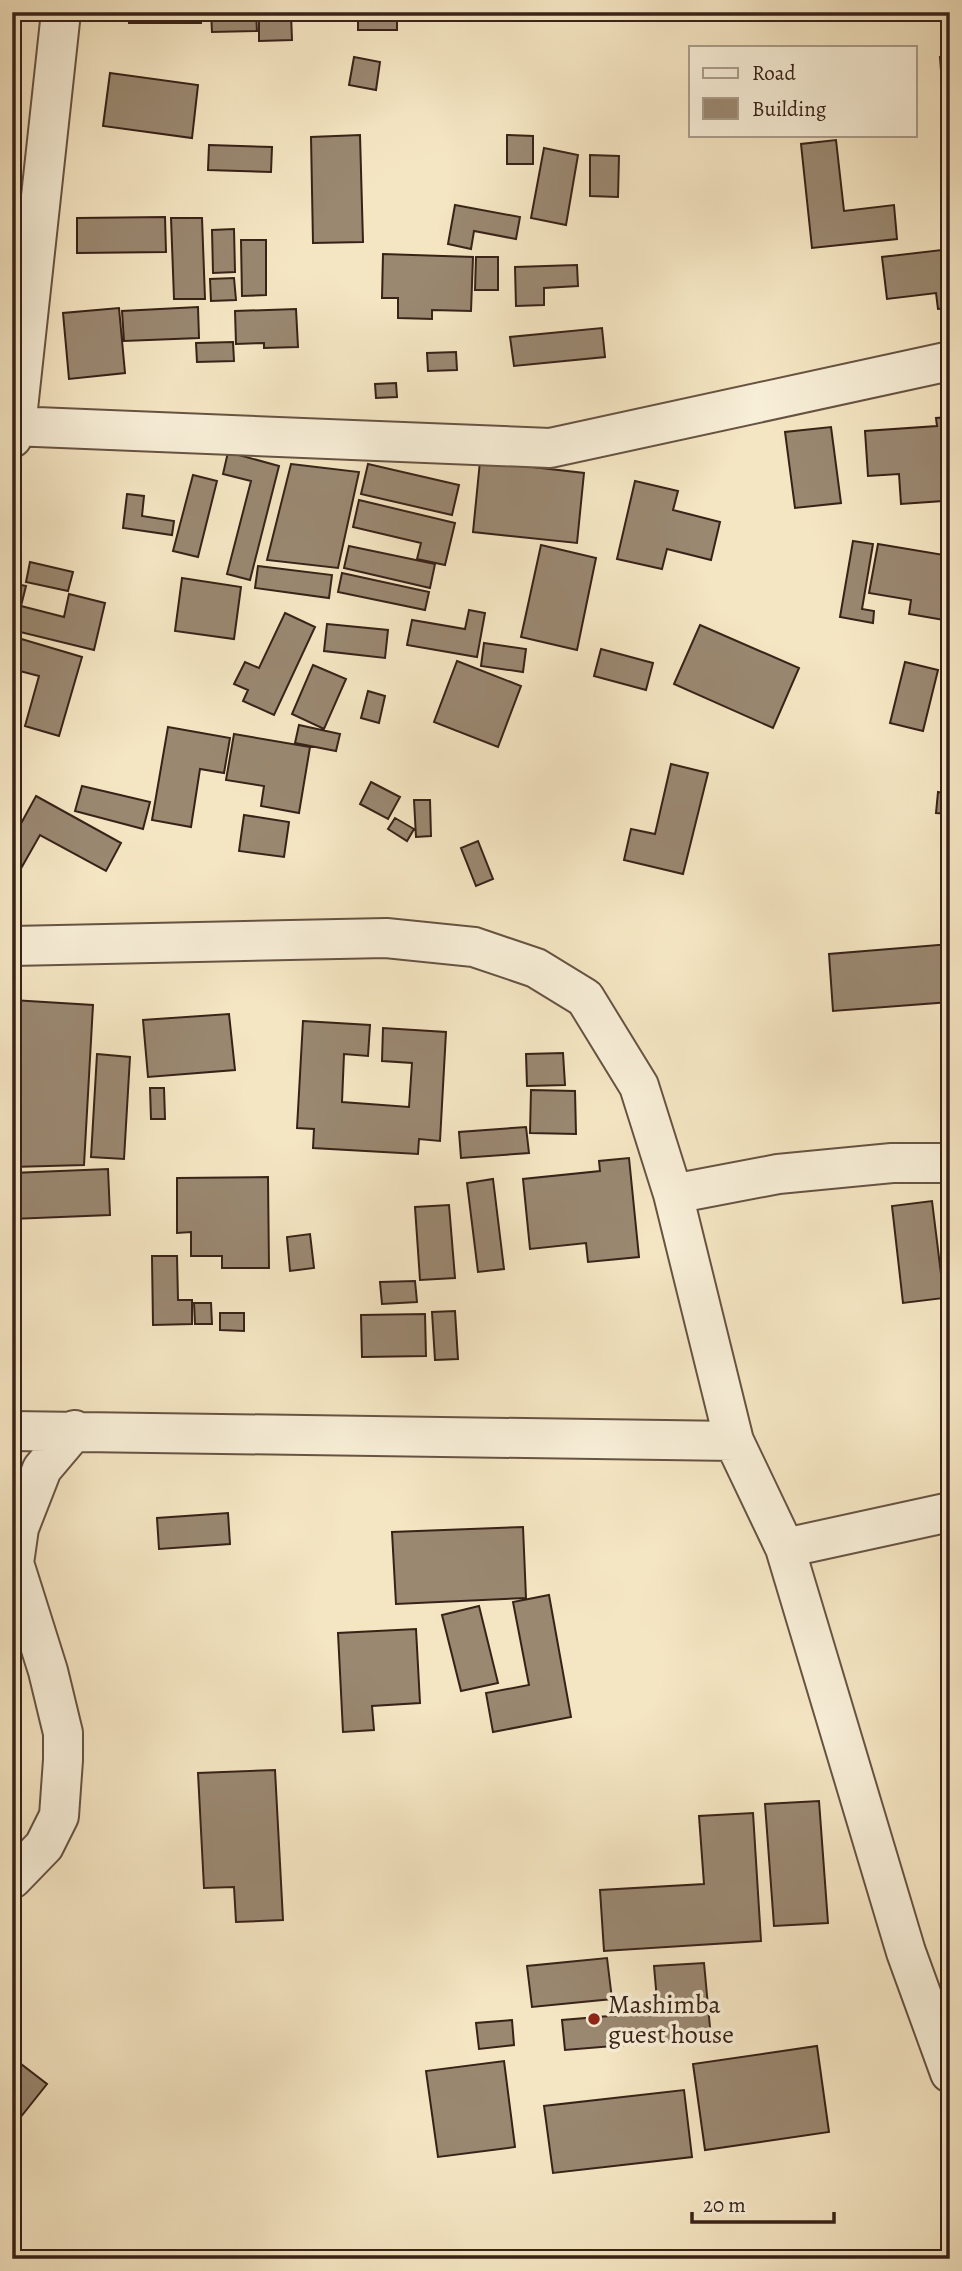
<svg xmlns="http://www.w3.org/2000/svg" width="962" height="2271" font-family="Alegreya,serif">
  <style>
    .building { fill: #9a8871; stroke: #382218; stroke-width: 2 }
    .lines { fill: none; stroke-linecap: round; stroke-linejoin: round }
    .minor-casing { stroke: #675343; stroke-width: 42 }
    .minor { stroke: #f8efd8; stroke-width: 38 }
    .poi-dot { fill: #8f2418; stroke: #f8efd8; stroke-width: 2.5 }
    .labels { text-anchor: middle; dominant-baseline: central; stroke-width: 7; stroke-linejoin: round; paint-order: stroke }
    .poi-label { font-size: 26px; fill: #382218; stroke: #f8efd8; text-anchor: start }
  </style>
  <rect width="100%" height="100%" fill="#f5e6c3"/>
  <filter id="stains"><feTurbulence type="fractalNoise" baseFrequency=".00286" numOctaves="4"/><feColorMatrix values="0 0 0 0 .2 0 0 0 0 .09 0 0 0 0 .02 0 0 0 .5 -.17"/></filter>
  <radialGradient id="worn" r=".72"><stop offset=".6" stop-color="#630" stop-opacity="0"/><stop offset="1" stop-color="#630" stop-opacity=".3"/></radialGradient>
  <path class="building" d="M129 12H201V23H129Z
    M211 12H256L257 31 212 32Z
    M358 12H397V30H358Z
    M291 14 292 40 259 41V15Z
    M354 57 380 62 376 90 349 85Z
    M940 57H950V96L943 97Z
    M110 73 198 85 192 138 103 126Z
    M360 135 363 242 313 243 311 137Z
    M507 135 533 136V164H507Z
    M836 140 844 211 894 205 897 239 812 248 801 144Z
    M209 145 272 147 271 172 208 170Z
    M544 148 578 155 566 225 531 218Z
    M590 155 619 156 618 197 590 196Z
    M455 205 520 217 516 239 474 231 471 249 448 244Z
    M165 217 166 252 77 253V218Z
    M171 218H202L205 299H174Z
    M234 229 235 272 213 273 212 230Z
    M241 240H266V295L242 296Z
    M950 249V308L938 309 936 293 887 299 882 257Z
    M383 254 473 257 471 311 432 310V319L398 318V298H382Z
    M476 257H498V290H475Z
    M577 265 578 286 544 288V305L516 306 515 267Z
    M234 278 236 300 211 301 210 279Z
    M198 307 199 338 124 341 122 311Z
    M119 308 125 373 69 379 63 313Z
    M296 309 298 347 264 348V343L236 344 235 311Z
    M602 328 605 357 514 366 510 337Z
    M233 342 234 361 197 362 196 343Z
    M456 352 457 370 428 371 427 353Z
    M396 383 397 397 376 398 375 384Z
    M950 417V470L941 471 943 501 901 504 899 474 868 476 865 431 937 426 936 418Z
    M831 427 841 503 795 508 785 432Z
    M228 452 279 466 250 580 227 574 251 481 223 474Z
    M480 461 584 473 577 543 473 532Z
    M291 464 359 472 338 568 267 560Z
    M368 464 459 485 452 515 361 494Z
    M193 475 217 481 198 557 173 551Z
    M635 481 678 491 673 510 720 522 711 560 667 549 662 569 617 559Z
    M127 494 144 496 142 516 174 521 172 535 123 528Z
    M359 500 455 523 445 565 417 559 421 543 353 527Z
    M853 541 873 544 862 609 874 611 873 623 840 617Z
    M878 544 950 556V621L909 614 911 600 869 593Z
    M541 545 596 558 577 650 521 637Z
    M349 546 435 564 430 588 344 568Z
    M30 562 73 572 68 591 26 582Z
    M258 566 332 575 329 598 255 588Z
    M342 573 429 592 425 610 338 592Z
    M182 578 241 587 234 639 175 631Z
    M12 583 26 586 21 606 64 617 69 594 105 603 94 650 12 630Z
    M469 610 485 613 477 657 407 645 412 620 465 629Z
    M285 613 315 627 274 715 243 701 248 690 234 684 245 662 259 668Z
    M327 624 388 630 385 658 324 651Z
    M700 625 799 668 773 728 674 684Z
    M18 638 82 657 59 736 25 726 39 676 12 669V658Z
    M484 643 526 649 523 672 481 666Z
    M601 649 653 663 646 690 594 676Z
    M457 661 521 686 498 747 434 722Z
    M905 662 938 670 923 731 890 723Z
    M313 665 346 679 324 729 292 714Z
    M368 691 385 696 379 723 361 718Z
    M299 725 340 734 336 751 295 743Z
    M168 727 230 738 224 773 200 769 191 827 152 820Z
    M234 734 310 747 299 813 261 806 264 786 226 780Z
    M671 764 708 773 683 874 624 860 631 829 655 834Z
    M371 782 400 797 388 819 360 804Z
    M82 786 150 802 143 829 75 811Z
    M938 792 950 794V814L936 813Z
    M36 796 121 843 106 871 40 835 19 872 12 869V840Z
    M414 800H430L431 836 416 837Z
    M244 815 289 822 284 857 239 851Z
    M395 818 414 829 407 841 388 829Z
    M478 841 493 879 476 886 461 848Z
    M950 944V1002L833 1011 829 954Z
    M12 1000 93 1005 84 1165 12 1167Z
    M229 1014 235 1070 148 1077 143 1020Z
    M303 1021 370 1025 368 1056 344 1054 342 1102 409 1107 412 1063 382 1061 383 1028 446 1032 440 1141 419 1139 418 1154 313 1148 314 1129 297 1128Z
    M563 1053 565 1085 527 1086 526 1054Z
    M97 1054 130 1057 124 1159 91 1157Z
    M150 1088H164L165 1119H151Z
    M531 1090 575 1091 576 1134 530 1133Z
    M526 1127 529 1153 461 1158 459 1132Z
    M629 1158 639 1257 588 1262 586 1243 530 1249 523 1179 600 1171 599 1161Z
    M108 1169 110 1215 12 1219V1173Z
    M268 1177 269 1268H222V1256H191V1232L177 1233V1178Z
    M493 1179 504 1269 478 1272 467 1183Z
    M932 1201 944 1298 903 1303 892 1206Z
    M449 1205 455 1278 420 1280 415 1207Z
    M310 1234 314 1268 290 1271 287 1237Z
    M152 1256H177L178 1300H192V1324L153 1325Z
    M415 1281 417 1302 382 1304 380 1282Z
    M194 1303H211L212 1324H195Z
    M455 1311 458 1359 435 1360 432 1312Z
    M220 1313H244V1331L220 1330Z
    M425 1314 426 1356 362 1357 361 1315Z
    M228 1513 230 1544 159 1549 157 1518Z
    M523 1527 526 1598 396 1604 392 1532Z
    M549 1595 571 1717 493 1732 486 1693 529 1685 513 1602Z
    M479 1606 498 1683 461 1691 442 1615Z
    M416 1629 420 1703 372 1706 374 1730 343 1732 338 1633Z
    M275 1770 283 1920 236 1922 234 1887 204 1888 198 1773Z
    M819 1801 828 1923 774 1926 765 1804Z
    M753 1813 761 1941 604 1951 600 1890 704 1884 699 1816Z
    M607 1958 612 1999 532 2007 527 1966Z
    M704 1963 711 2038 565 2050 562 2020 658 2012 654 1966Z
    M512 2020 514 2045 479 2049 476 2023Z
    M817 2046 829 2132 705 2150 693 2064Z
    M12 2057 47 2084 12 2128Z
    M504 2061 515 2147 438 2157 426 2071Z
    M684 2090 692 2157 553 2173 544 2106Z"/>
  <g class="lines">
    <defs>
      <path id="minor" d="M12 426 550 448 950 361
        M12 438 16 427 61 12
        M12 946 386 938 474 947 536 968 585 998 639 1086 673 1194 778 1174 892 1163H950
        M673 1194 734 1441 785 1548 906 1952 950 2073
        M12 1431 734 1441
        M785 1548 950 1512
        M12 1879 44 1846 59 1816 63 1760V1733L48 1671 14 1563 19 1528 42 1469 75 1430"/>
    </defs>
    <use href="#minor" class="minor-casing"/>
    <use href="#minor" class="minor"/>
  </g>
  <circle class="poi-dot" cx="594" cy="2019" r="7"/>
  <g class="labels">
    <g class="poi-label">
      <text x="608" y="2004">Mashimba<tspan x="608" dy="30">guest house</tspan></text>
    </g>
  </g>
  <rect width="962" height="2271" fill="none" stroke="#f5e6c3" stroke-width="42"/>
  <rect x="14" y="14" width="934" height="2243" fill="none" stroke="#382218" stroke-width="3.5"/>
  <rect x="21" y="21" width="920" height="2229" fill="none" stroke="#382218" stroke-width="2"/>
  <rect x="689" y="46" width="228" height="91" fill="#f8efd8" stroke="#ab9d8b" stroke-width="2"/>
  <rect x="703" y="68" width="35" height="10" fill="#f8efd8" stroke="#ab9d8b" stroke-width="2"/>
  <text x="752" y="80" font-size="21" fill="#382218">Road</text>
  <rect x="703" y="98" width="35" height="21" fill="#9a8871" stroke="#ab9d8b" stroke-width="2"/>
  <text x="752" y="116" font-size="21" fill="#382218">Building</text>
  <path d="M692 2212v10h142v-10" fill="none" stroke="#382218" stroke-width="3.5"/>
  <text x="703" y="2212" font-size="21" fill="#382218" stroke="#f8efd8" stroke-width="5" paint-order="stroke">20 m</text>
  <rect width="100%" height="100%" filter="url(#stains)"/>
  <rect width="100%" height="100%" fill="url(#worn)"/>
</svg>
